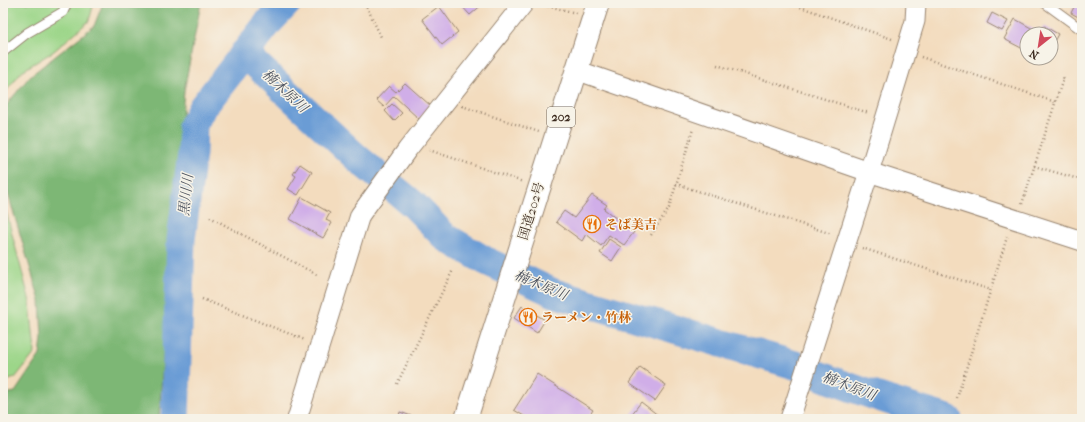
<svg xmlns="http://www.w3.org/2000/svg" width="1085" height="422" font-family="'IM FELL French Canon','Noto Serif JP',serif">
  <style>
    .green { fill: #9cd689; stroke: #6c8054 }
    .forest { fill: #7db775; stroke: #5c704a }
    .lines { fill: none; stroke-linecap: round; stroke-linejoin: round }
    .river { stroke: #6b9cd5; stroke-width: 29 }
    .building { fill: #d0aee8 }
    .service-casing { stroke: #97836e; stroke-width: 11 }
    .minor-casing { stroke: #97836e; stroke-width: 21 }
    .trunk-casing { stroke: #97836e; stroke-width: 24 }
    .path { stroke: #97836e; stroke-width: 2.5; stroke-dasharray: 1 3; stroke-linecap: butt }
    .service { stroke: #fff; stroke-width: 9 }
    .minor { stroke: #fff; stroke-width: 19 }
    .trunk { stroke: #fff; stroke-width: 22 }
    .labels { text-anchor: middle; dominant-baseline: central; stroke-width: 3; stroke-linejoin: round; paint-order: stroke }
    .shield { fill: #f7f3e8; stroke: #73665b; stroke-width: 1 }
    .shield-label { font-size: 12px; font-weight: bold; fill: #3b2a1e }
    .street-label { font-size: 13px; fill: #3b2a1e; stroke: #f7f3e8 }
    .food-label { font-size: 13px; font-weight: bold; fill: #c56008; stroke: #f7f3e8; text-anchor: start }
    .water-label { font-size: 14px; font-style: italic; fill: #4c525e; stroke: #f7f3e8 }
  </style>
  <rect width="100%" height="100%" fill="#f7f3e8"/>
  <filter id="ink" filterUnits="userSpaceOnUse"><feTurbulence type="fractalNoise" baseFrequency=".025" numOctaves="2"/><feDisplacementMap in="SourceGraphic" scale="8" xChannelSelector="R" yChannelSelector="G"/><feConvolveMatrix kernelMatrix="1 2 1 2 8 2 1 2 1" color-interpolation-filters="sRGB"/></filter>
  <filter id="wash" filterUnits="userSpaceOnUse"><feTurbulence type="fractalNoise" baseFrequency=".012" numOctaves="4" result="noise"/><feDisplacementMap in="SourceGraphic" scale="16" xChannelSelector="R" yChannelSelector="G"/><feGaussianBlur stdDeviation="0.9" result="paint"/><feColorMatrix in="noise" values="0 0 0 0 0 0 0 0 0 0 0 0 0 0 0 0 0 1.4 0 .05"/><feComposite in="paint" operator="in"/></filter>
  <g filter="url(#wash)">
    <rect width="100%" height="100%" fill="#f3dcbe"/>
    <path class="green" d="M3 3H94L89 21 54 51 22 71 3 95Z
      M3 200 30 302 35 353 15 378 3 382Z"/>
    <path class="forest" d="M103 3H201L184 91 167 299 159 419H3V394L15 392 40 355 42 338 40 301 8 194 3 163V109L30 76 94 26Z"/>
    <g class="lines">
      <path class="river" d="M244 53 358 159 414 205 445 237 486 261 554 293 795 365C844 387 896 403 948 419
        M175 419 181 240 192 154 193 125 202 108 269 22 287 3"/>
    </g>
    <g id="blocks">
      <path class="building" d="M459 3H484L470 15Z
        M1076 3 1082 5V19L1071 13Z
        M439 6 458 32 442 45 422 19Z
        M992 13 1008 21 1002 31 987 23Z
        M1015 19 1040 33 1044 26 1058 34 1051 47V34H1027V51L1004 39Z
        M405 83 431 106 419 119 394 96 384 107 376 100 389 86 396 92Z
        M392 104 402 113 394 121 385 111Z
        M300 164 312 172 298 195 288 189 296 176 293 174Z
        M592 195 607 205 604 209 634 232 624 245 609 235 601 246 586 234 582 241 556 222 564 211 574 218Z
        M302 197 330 213 326 220 332 223 323 238 290 219Z
        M609 239 621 247 612 261 600 253Z
        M522 306 545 320 537 333 514 318Z
        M640 367 666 385 655 401 629 383Z
        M537 374 593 410 587 419H529L514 410Z
        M641 402 659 416 656 419H628Z
        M400 412 420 419H398Z"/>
    </g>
  </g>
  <g filter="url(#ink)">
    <use href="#blocks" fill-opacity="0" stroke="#97836e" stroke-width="1"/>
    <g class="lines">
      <defs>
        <path id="service" d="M1045 3 1082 30
          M3 52 27 33 63 12 67 3"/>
        <path id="minor" d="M576 70 869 172 1082 241
          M297 419 360 215 407 150 524 3
          M790 419 869 172 915 21 916 3"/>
        <path id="trunk" d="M466 419 598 3"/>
      </defs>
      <use href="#service" class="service-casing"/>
      <use href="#minor" class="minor-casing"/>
      <use href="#trunk" class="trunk-casing"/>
      <path class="path" d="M365 3 382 39
        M789 3 892 39
        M540 4 576 13
        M921 57 1055 102
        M717 65 869 113
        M462 106 539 132
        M429 150 523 182
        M1034 166 1082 180
        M676 184 832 234
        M1022 204 1064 76
        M210 217 319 276
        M651 235 669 208 693 129
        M862 248 991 290
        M202 299 305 340
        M397 384 453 270
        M957 398 1008 234"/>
      <use href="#service" class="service"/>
      <use href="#minor" class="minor"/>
      <use href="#trunk" class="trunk"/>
    </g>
  </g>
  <defs>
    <symbol id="restaurant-ring" viewBox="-11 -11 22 22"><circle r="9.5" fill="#f7f3e8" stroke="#e8710a" stroke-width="1.5"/><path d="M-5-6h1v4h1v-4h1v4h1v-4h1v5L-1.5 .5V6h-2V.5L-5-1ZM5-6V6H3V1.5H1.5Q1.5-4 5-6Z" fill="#e8710a"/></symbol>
  </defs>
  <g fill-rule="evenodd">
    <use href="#restaurant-ring" x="582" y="214" width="20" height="20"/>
    <use href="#restaurant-ring" x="518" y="307" width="20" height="20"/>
  </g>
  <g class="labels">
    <rect class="shield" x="547" y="107" width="28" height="20" rx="3"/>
    <g class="shield-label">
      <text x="561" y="117">202</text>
    </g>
    <g class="street-label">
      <text transform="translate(531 211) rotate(-73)">国道202号</text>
    </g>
    <g class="food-label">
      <text x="605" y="224">そば美吉</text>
      <text x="541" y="317">ラーメン・竹林</text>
    </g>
    <g class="water-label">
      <text transform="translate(285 91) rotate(43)">楠木原川</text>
      <text transform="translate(186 195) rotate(-84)">黒川川</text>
      <text transform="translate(541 285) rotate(23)">楠木原川</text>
      <text transform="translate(849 386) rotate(21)">楠木原川</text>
    </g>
  </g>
  <rect width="1085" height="422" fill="none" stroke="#f7f3e8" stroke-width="16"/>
  <g transform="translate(1039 46) rotate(210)"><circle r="19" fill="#f7f3e8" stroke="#aca397"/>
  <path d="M0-3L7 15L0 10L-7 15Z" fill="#d1495b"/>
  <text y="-6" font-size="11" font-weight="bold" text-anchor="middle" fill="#3b2a1e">N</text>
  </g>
</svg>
